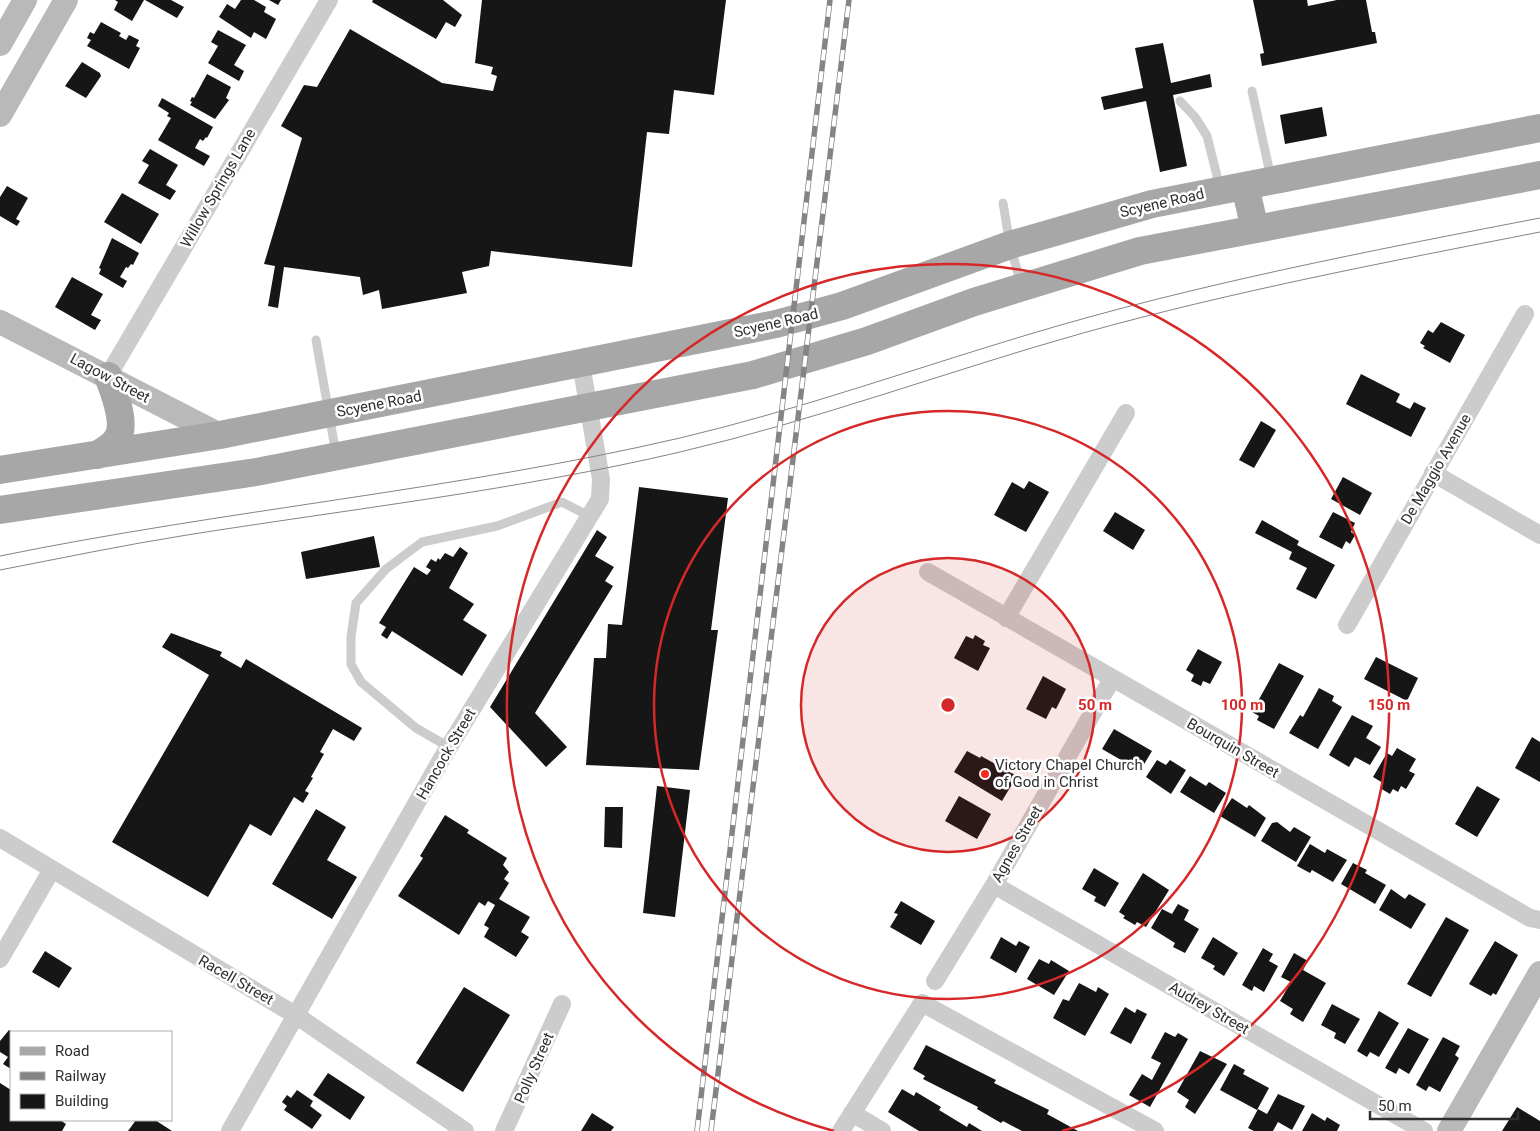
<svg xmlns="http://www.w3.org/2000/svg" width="1540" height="1131" font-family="Roboto,sans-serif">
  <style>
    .building { fill: #161616 }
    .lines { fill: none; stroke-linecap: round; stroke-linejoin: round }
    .lane { stroke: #ccc; stroke-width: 9 }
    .street { stroke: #ccc; stroke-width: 18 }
    .secondary { stroke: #b9b9b9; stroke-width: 24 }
    .primary { stroke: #a7a7a7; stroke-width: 28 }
    .tram { stroke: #848484; stroke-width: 1 }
    .rail-casing { stroke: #848484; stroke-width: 5.5 }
    .rail { stroke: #fff; stroke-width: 4; stroke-dasharray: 11; stroke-linecap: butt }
    .ring { fill: none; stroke: #d62828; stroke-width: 2.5 }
    .poi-dot { fill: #f62921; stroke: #fff; stroke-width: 2 }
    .labels { text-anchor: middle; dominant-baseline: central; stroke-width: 5; stroke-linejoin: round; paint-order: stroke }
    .street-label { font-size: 15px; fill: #2f2f2f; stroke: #fff }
    .poi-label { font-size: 15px; fill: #2f2f2f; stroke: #fff; text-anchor: start }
    .centre { fill: #d62828; stroke: #fff; stroke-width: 2.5 }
    .ring-label { font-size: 15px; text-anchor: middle; font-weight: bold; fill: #d62828; stroke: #fff; stroke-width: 5; stroke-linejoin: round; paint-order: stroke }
  </style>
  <rect width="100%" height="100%" fill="#fff"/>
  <path class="building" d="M115 0H144L132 21 114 10 118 2Z
    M145 0H171L184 7 177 18Z
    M241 0H254L266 7 264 12 276 19 266 39 254 32 251 38 219 17 227 4 235 9Z
    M269 0H281L278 5Z
    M373 0H443L462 15 455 27 446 22 436 39 372 2Z
    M482 0H726L714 95 674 90 669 134 647 132 632 267 491 251 489 266 462 272 467 293 382 309 379 290 363 295 360 277 284 267 278 308 268 306 275 266 264 264 302 138 281 126 304 85 317 87 350 29 442 83 493 91 497 76 491 74 493 67 475 63Z
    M1253 0H1307L1308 6 1337 0H1366L1372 32H1375L1377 43 1262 66 1260 54 1264 53Z
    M101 22 121 33 119 36 126 40 129 35 139 40 136 46 140 48 129 69 87 46 91 40 87 38 90 32 94 34Z
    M218 30 246 45 234 65 244 71 239 81 208 63 218 46 211 42Z
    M1163 43 1171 83 1210 74 1212 87 1173 95 1187 166 1160 172 1146 101 1104 110 1101 97 1143 88 1135 48Z
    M82 62 100 73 101 76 86 98 65 86Z
    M207 74 231 87 226 98 229 100 215 119 190 105 192 102 190 101 192 97 194 98Z
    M162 98 213 127 207 138 206 137 203 141 200 139 195 148 210 156 204 166 158 140 171 118 167 116 169 113 158 106Z
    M1322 107 1327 136 1285 144 1280 115Z
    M150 149 178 165 166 185 176 191 170 200 138 183 149 165 142 161Z
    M7 186 28 198 16 219 20 221 17 226 0 216V197Z
    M122 193 159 214 141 244 104 222Z
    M112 238 139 253 133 265 131 264 128 268 126 267 120 277 127 281 123 288 99 274 101 269 99 268Z
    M72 277 103 294 91 315 101 320 95 330 55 307Z
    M1441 322 1465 335 1450 363 1423 348 1425 346 1420 343 1428 330 1433 333Z
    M1361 374 1400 394 1396 402 1410 409 1414 402 1426 408 1411 437 1346 404Z
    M1261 421 1276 430 1254 468 1239 460Z
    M1343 477 1372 493 1360 515 1331 499Z
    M1029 481 1049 492 1026 532 994 515 1012 482 1024 489Z
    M639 487 728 498 711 630H718L699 770 586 765 594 658H606L608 624 622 625Z
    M1115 512 1145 530 1133 550 1103 531Z
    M1333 512 1355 523 1351 532 1355 535 1350 544 1346 541 1342 549 1319 537Z
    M1262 520 1299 541 1297 545 1335 565 1316 599 1296 589 1307 568 1289 559 1292 552 1255 533Z
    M597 530 607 537 595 556 614 567 605 581 613 586 535 713 567 747 546 767 490 707Z
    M374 536 380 567 306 579 301 552Z
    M460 547 468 553 449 588 474 604 463 620 487 635 462 676 392 631 387 639 381 635 386 627 379 623 414 567 427 575 431 570 426 567 431 559 436 562 438 558 440 560 445 553 453 557Z
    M171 633 222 652 220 656 241 668 246 659 362 728 354 741 333 729 320 752 324 754 311 777 313 778 305 791 309 793 303 803 294 797 271 836 250 824 208 897 112 842 209 675 162 647Z
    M975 635 985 641 983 645 990 648 978 671 954 658 966 636 973 639Z
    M1198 649 1222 662 1210 684 1203 681 1201 686 1191 681 1194 675 1186 670Z
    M1376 657 1418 678 1407 701 1364 679Z
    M1279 663 1304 676 1274 729 1257 720 1259 716 1252 712Z
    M1043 676 1066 689 1056 709 1052 707 1046 719 1026 709Z
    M1319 688 1334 696 1332 701 1342 707 1318 749 1289 733 1300 715 1303 717Z
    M1352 715 1373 726 1366 738 1381 747 1370 765 1355 757 1349 767 1329 755Z
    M1114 729 1152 751 1140 771 1102 749Z
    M1532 737 1540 742V782L1515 768Z
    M1397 748 1416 759 1409 771 1415 774 1406 789 1401 786 1398 792 1393 789 1390 794 1380 788 1383 783 1373 777 1387 753 1392 756Z
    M967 751 980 758 981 756 1017 776 1002 801 954 772Z
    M1157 760 1166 765 1170 760 1186 770 1171 794 1146 777Z
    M1190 776 1206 786 1209 782 1226 793 1214 813 1180 792Z
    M657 786 690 790 675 917 643 913Z
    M1477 786 1500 799 1477 837 1455 824Z
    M959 796 991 814 977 839 945 821Z
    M1232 798 1247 808 1249 805 1266 818 1255 837 1220 816Z
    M605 807H623L622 848 604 847Z
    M316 809 346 827 327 860 357 877 332 919 272 884Z
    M445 815 469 830 467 833 507 858 503 865 509 872 504 879 509 883 499 899 530 917 521 932 529 937 516 957 484 937 489 928 484 925 495 905 488 901 485 906 479 902 459 935 398 896 423 858 420 856Z
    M1277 822 1290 832 1294 827 1311 837 1296 862 1261 841 1272 823Z
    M1310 844 1325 853 1327 849 1347 860 1333 882 1312 870 1310 873 1297 866Z
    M1353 863 1367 870 1365 873 1386 885 1375 904 1341 884Z
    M1094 868 1119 883 1105 907 1094 901 1096 897 1082 889Z
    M1143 873 1169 890 1146 927 1137 922 1135 925 1123 918 1125 916 1119 912Z
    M1391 889 1405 899 1409 894 1426 904 1411 929 1379 910Z
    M901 901 935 921 921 945 890 927 898 914 894 913Z
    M1178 904 1189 910 1184 920 1199 929 1185 953 1173 947 1175 943 1151 928 1162 909 1172 914Z
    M1446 917 1469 930 1431 997 1407 984Z
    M1001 937 1016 946 1019 941 1030 947 1016 973 990 958Z
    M1213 937 1238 953 1224 976 1213 969 1215 966 1201 958Z
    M1495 941 1518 955 1496 995 1493 993 1491 996 1469 984Z
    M1263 948 1273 954 1269 961 1278 966 1264 992 1254 986 1252 991 1242 985Z
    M45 951 72 968 59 988 32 972Z
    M1294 953 1308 961 1303 970 1326 983 1303 1022 1290 1014 1293 1009 1280 1001 1291 982 1281 977Z
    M1039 959 1049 964 1051 960 1069 971 1054 995 1027 979Z
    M1079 983 1096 992 1098 987 1109 994 1085 1036 1053 1018 1063 999 1069 1001Z
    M464 987 510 1015 463 1092 416 1063Z
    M1332 1004 1360 1019 1345 1044 1334 1038 1336 1033 1321 1025Z
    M1125 1007 1135 1013 1137 1009 1147 1014 1131 1044 1110 1033Z
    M1379 1011 1399 1023 1379 1057 1370 1052 1367 1057 1357 1051Z
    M1408 1028 1429 1039 1409 1074 1399 1068 1396 1074 1385 1068Z
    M9 1030 11 1031V1069L3 1064 8 1057 0 1052V1041Z
    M1165 1032 1175 1037 1178 1033 1188 1039 1150 1107 1129 1095 1142 1074 1152 1080 1161 1063 1151 1058Z
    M1443 1037 1460 1046 1455 1055 1459 1058 1440 1092 1429 1086 1426 1091 1416 1085Z
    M926 1045 996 1080 994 1083 1049 1110 1047 1114 1078 1131H1022L1003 1121 1001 1123 977 1109 978 1107 923 1079 925 1076 913 1069Z
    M1200 1051 1227 1064 1195 1114 1185 1107 1189 1100 1177 1092Z
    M1234 1064 1245 1070 1243 1074 1269 1088 1257 1110 1220 1090Z
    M328 1073 365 1097 350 1120 313 1095Z
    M0 1083 11 1090V1120H60L66 1124 62 1131H0Z
    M902 1089 914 1096 916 1092 941 1107 939 1110 967 1127 969 1123 982 1131H919L888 1112Z
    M297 1090 313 1101 310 1106 322 1115 312 1129 284 1110 287 1106 282 1102 287 1095 291 1098Z
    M1278 1094 1305 1106 1292 1130 1278 1122 1273 1131H1254L1248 1128 1258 1109 1267 1114Z
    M1517 1107 1540 1121V1131H1502Z
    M592 1113 614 1127 611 1131H581Z
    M1312 1113 1325 1121 1327 1117 1340 1125 1337 1131H1302Z
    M136 1120H155L172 1131H128Z"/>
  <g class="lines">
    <path class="lane" d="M1252 91 1271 178
      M1180 101 1195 117 1207 136 1220 188
      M1003 203 1010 245 1021 284
      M316 340 336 454
      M449 747 416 728 361 682 351 664V637L356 603 386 569 422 542 497 526 562 502 589 516"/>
    <path class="street" d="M108 376 329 0
      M1433 473 1540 535
      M928 572 1530 918 1540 920
      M1006 618 1126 413
      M1347 625 1525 314
      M0 838 297 1016 465 1131
      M994 885 1424 1131
      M0 959 51 871
      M935 981 994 885 1112 679
      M852 1113 882 1131
      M230 1131 441 760 600 499 601 479 581 364
      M504 1131 562 1004
      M841 1131 922 1003 1155 1131"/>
    <path class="secondary" d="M0 44 25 0
      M0 115 66 0
      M0 322 220 435
      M1449 1131 1540 973"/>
    <path class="primary" d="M1245 186 1255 229
      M97 455C104 450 114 446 118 437 126 423 114 391 108 376
      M0 470 220 435 776 324 842 306 1010 245 1152 204 1540 128
      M0 510 256 472 753 375 867 341 974 302 1140 251 1540 175"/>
    <path class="tram" d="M0 556C225 510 456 490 680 438 798 410 913 369 1030 334 1197 284 1369 251 1540 218
      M0 570C62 558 124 545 187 535 351 509 518 490 680 452 817 420 948 371 1083 333 1234 291 1387 262 1540 232"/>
    <defs>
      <path id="rail" d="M697 1131 830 0
        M711 1131 849 0"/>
    </defs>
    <use href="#rail" class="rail-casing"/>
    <use href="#rail" class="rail"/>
  </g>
  <circle cx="948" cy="705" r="147" fill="#d62828" fill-opacity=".12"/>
  <g class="ring">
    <circle cx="948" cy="705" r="147"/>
    <circle cx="948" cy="705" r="294"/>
    <path d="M834 1131A441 441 0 1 1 1062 1131"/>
  </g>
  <circle class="poi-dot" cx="985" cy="774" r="5"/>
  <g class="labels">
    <g class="street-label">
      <text transform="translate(218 188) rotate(-60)">Willow Springs Lane</text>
      <text transform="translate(1162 203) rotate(-13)">Scyene Road</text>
      <text transform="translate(776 323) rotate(-13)">Scyene Road</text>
      <text transform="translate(110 378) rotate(28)">Lagow Street</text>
      <text transform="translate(379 404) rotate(-11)">Scyene Road</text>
      <text transform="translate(1436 469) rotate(-60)">De Maggio Avenue</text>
      <text transform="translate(1233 748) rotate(30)">Bourquin Street</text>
      <text transform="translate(446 754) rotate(-60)">Hancock Street</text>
      <text transform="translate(1017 844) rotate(-60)">Agnes Street</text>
      <text transform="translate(236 980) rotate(30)">Racell Street</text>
      <text transform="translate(1209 1008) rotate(30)">Audrey Street</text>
      <text transform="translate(534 1068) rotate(-66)">Polly Street</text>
    </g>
    <g class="poi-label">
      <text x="995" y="765">Victory Chapel Church<tspan x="995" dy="17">of God in Christ</tspan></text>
    </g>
  </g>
  <circle cx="948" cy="705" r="8" class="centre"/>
  <g class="ring-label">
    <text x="1095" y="710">50 m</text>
    <text x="1242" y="710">100 m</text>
    <text x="1389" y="710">150 m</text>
  </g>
  <rect x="10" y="1031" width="162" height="90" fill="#ffffff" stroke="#acacac"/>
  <rect x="20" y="1047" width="25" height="8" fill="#a7a7a7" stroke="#acacac"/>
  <text x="55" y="1056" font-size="15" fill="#2f2f2f">Road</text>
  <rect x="20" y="1072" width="25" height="8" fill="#848484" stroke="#acacac"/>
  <text x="55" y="1081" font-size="15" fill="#2f2f2f">Railway</text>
  <rect x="20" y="1094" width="25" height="15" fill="#161616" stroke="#acacac"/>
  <text x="55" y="1106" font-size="15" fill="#2f2f2f">Building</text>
  <path d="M1370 1111v8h148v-8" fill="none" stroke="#2f2f2f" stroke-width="2.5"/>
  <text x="1378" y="1111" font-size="15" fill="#2f2f2f" stroke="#ffffff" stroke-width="4" paint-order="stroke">50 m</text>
</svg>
